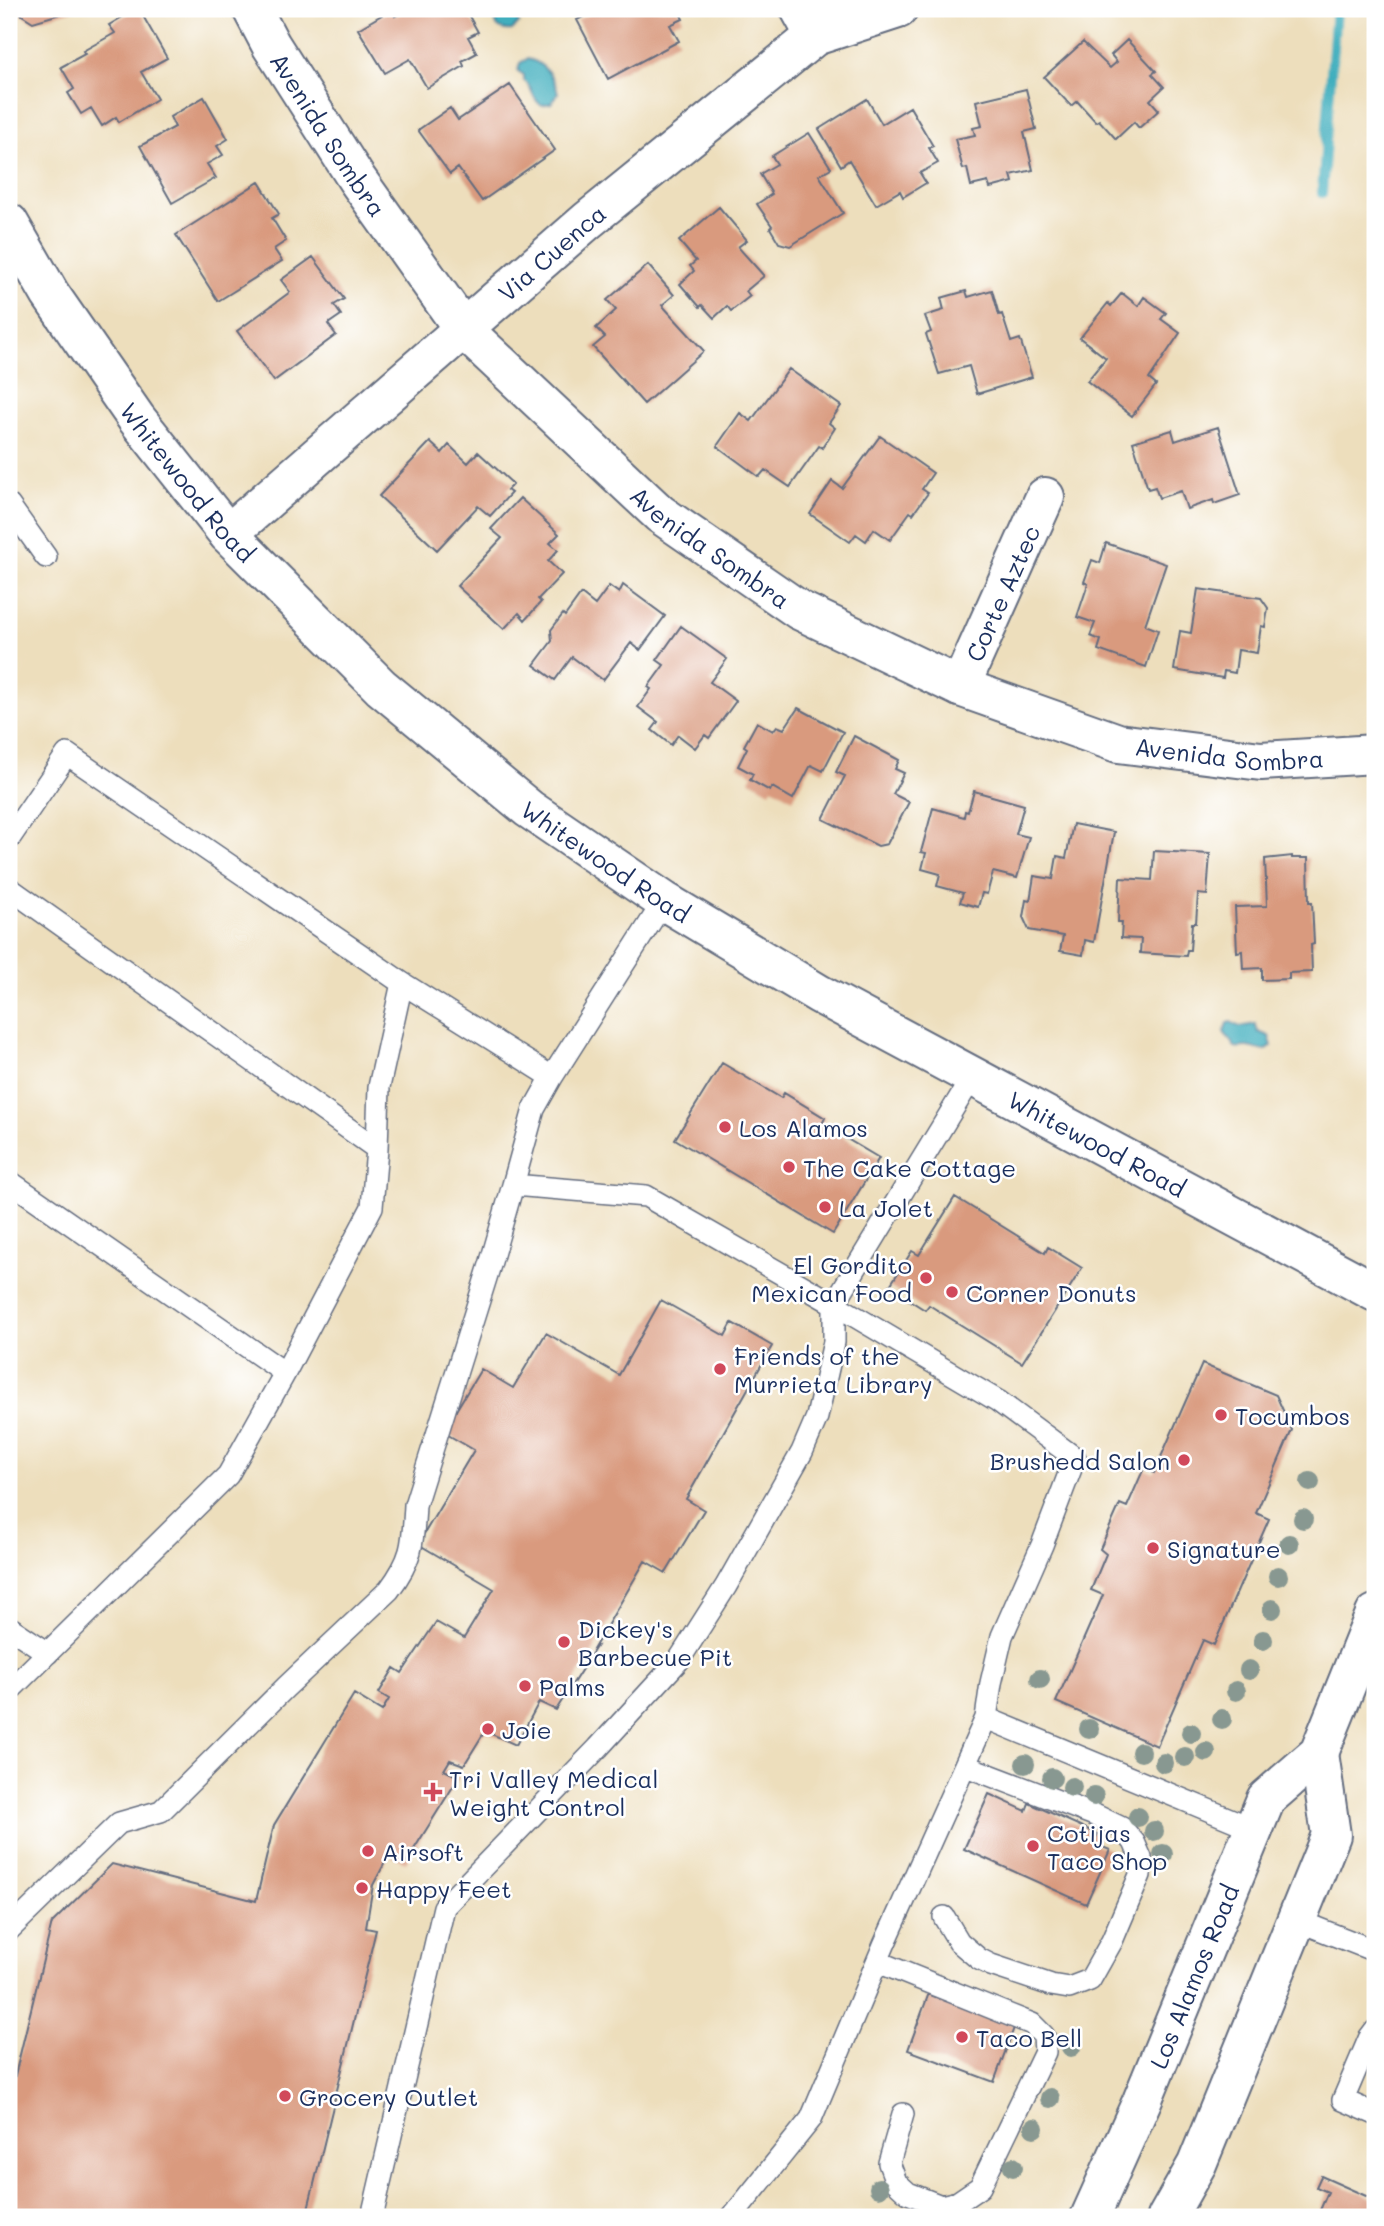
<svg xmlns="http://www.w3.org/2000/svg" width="1384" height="2226" font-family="Mali,sans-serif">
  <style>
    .water { fill: #40aebd; stroke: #2e6e8e; stroke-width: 2 }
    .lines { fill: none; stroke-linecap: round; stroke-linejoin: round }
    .stream { stroke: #40aebd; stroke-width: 10 }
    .building { fill: #d99a7e }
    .service-casing { stroke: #646c7f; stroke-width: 24 }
    .minor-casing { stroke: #646c7f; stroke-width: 42 }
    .secondary-casing { stroke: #646c7f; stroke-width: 42 }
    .service { stroke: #fff; stroke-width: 21 }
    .minor { stroke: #fff; stroke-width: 38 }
    .secondary { stroke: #fff; stroke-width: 38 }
    .tree { fill: #889891 }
    .poi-dot { fill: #d1495b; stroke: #fff; stroke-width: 2.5 }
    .labels { text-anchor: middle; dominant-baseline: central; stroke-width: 5; stroke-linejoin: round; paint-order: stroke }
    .street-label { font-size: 24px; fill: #1b2f5e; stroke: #fff }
    .poi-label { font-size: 24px; fill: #1b2f5e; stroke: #fff; text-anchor: start }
  </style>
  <rect width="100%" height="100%" fill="#fff"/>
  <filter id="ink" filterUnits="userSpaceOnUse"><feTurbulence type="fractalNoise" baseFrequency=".0143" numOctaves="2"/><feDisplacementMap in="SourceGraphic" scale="14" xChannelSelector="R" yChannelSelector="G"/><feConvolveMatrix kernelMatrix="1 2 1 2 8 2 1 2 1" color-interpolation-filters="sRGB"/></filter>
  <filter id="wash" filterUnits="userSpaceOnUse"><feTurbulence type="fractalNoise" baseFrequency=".00686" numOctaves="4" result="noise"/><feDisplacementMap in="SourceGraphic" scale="28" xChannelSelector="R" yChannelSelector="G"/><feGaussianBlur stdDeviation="1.57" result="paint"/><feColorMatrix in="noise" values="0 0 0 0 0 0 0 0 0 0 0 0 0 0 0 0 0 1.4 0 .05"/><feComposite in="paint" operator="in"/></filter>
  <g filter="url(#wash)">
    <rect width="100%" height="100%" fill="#eddebc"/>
    <path class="water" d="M491 9H515L519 23 512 30C496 32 494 22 491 9Z
      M527 59C544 62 554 77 558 93L551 103 541 105C531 98 533 86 524 81V75L518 71 520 63Z
      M1231 1022 1240 1027 1255 1024 1258 1032 1269 1036 1272 1046C1262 1056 1257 1046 1246 1047 1242 1047 1239 1048 1235 1047L1224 1032 1227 1023Z"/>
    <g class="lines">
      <path class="stream" d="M1322 193 1336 9"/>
    </g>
    <g id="blocks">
      <path class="building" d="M20 9H77L33 22 22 15Z
        M136 9H139L167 58 141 72 157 99 119 122 116 117 102 126 91 108 81 114 68 93 74 89 61 67 85 54 83 51 115 33 109 25Z
        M392 9 395 16 408 9H456L458 11 465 9 478 32 468 37 477 53 462 61 464 66 427 88 410 59 385 73 358 29Z
        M598 9H678L683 19 670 25 679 41 608 79 577 20Z
        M1127 40 1156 71 1152 74 1164 87 1150 100 1159 110 1139 128 1134 122 1116 139 1099 120 1096 122 1077 101 1071 106 1044 77 1083 42 1110 68 1117 62 1111 55Z
        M510 85 555 150 482 201 458 168 450 174 418 130 450 108 458 120Z
        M1026 89 1036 129 1024 132 1033 170 1011 175 1013 182 990 188 988 182 971 186 967 168 963 169 955 139 975 135 973 128 982 126 976 101Z
        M204 97 228 139 217 146 223 155 207 164 216 178 172 203 140 146 175 127 170 117Z
        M867 99 882 124 910 107 933 146 929 148 938 163 920 173 926 183 903 197 900 191 876 205 849 160 841 166 819 129Z
        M809 133 831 168 819 175 843 213 790 246 779 243 770 228 772 226 757 204 772 194 760 174 777 164 772 156Z
        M259 182 279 214 272 218 286 241 274 249 282 261 218 301 176 235Z
        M719 207 747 240 738 247 764 276 746 291 750 296 731 311 727 306 714 318 702 305 700 307 680 284 694 271 690 266 696 261 679 241Z
        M313 257 344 299 334 305 341 315 328 324 336 335 274 381 237 331 290 292 281 280Z
        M648 265 674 295 662 305 704 351 644 404 593 347 605 337 596 328 616 310 607 300Z
        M992 290 999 315 1002 314 1011 342 1020 339 1032 377 977 394 969 366 939 374 926 334 931 332 925 316 944 310 941 298 966 291 968 297Z
        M1122 293 1138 306 1144 297 1166 313 1161 319 1180 333 1149 379 1156 385 1132 416 1087 381 1106 358 1080 338 1108 303 1111 306Z
        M789 369 841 406 829 423 835 428 822 448 819 446 790 487 765 470 759 477 717 446 740 413 751 421Z
        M1218 427 1240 495 1214 504 1213 500 1187 509 1181 491 1159 498 1155 487 1148 489 1133 442 1172 430 1175 441Z
        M880 436 933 473 922 489 928 493 913 514 910 512 890 540 874 529 866 541 856 534 850 542 810 514 832 481 842 488Z
        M430 442 442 453 449 445 468 463 478 452 513 484 507 490 511 493 490 516 478 506 437 550 379 496Z
        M520 498 559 534 550 543 558 550 548 561 562 574 538 599 541 602 525 620 519 613 504 629 457 586 502 538 491 529Z
        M1106 543 1166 564 1145 625 1158 630 1146 667 1098 650 1101 640 1090 636 1095 623 1077 617 1088 584 1084 582 1092 560 1100 563Z
        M623 585 665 616 640 650 631 643 603 680 572 657 555 680 534 665 552 641 551 630 563 614 565 616 581 594 595 605 609 586 619 593Z
        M1198 589 1261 598 1268 608 1265 627 1261 626 1257 653 1238 650 1235 673 1224 671 1223 678 1174 670 1180 631 1191 633Z
        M681 626 727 659 710 682 736 701 709 738 705 735 695 748 678 735 671 745 652 730 658 722 638 707 651 689 648 687 664 665 657 660Z
        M798 708 843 732 823 771 811 765 793 799 772 787 770 791 750 780 753 774 738 766 747 748 744 746 757 722 773 731 777 726 784 729Z
        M854 736 899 760 895 769 904 773 893 794 909 802 887 844 878 846 823 819 845 776 836 772Z
        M974 791 1024 805 1016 834 1029 837 1017 878 993 872 987 894 982 893 978 907 960 902 963 893 937 886 940 874 922 869 926 853 921 852 933 808 964 817 965 811 968 812Z
        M1073 824 1114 832 1094 942 1085 940 1083 955 1060 951 1063 936 1029 930 1023 917 1026 900 1030 901 1034 876 1053 879 1057 856 1066 858Z
        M1154 851 1210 854 1207 895 1198 894 1196 923H1192L1190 950H1187L1186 956 1140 953 1141 939 1121 938 1122 922H1118L1120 878 1152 880Z
        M1292 856V858H1308L1309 902H1312L1314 944 1311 945 1312 972 1289 973V979L1262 980V968L1243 969 1242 951 1237 952 1235 907 1267 906 1265 859Z
        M722 1063 781 1098 784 1093 825 1118 822 1124 879 1158 833 1234 675 1139Z
        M955 1197 1045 1253 1048 1247 1082 1268 1022 1363 929 1305 925 1310 889 1287 912 1251 919 1255Z
        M661 1300 725 1336 732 1323 772 1346 686 1499 704 1510 666 1573 645 1561 594 1648 596 1647 556 1710 539 1702 516 1745 485 1731 464 1765 450 1760 444 1770 459 1777 406 1862 389 1855 373 1885 366 1928 376 1930 306 2217H9V2100L52 1923 112 1864 256 1901 274 1825 354 1694 382 1711 389 1699 379 1693 394 1668 402 1673 436 1622 464 1638 494 1589 418 1544 474 1450 443 1432 481 1369 513 1388 546 1333 619 1375Z
        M1202 1364 1276 1395 1292 1430 1256 1513 1269 1519 1214 1645 1203 1640 1157 1746 1056 1702 1103 1595 1091 1590 1106 1554 1100 1549 1120 1504 1127 1507 1144 1468 1154 1473Z
        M989 1794 1026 1811 1029 1803 1098 1834 1093 1843 1110 1850 1086 1904 964 1849Z
        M929 1993 1015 2025 994 2082 908 2050Z
        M1321 2176 1375 2200V2217H1317L1328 2192 1316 2187Z"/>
    </g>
  </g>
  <g filter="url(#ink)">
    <use href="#blocks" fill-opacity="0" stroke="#646c7f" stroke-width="2"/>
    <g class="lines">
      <defs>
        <path id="service" d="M9 505 46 557
          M9 839 67 754 402 983 552 1077
          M9 888 377 1149
          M664 901 552 1077 534 1109 513 1185 646 1196 834 1304 973 1076
          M9 1181 285 1373
          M834 1304 998 1401 1075 1458 1042 1545 1002 1636 991 1683 986 1718
          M9 1627 48 1653
          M9 1691 228 1475 285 1373 372 1207 377 1149 379 1087 402 983
          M944 1917 959 1942 979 1959 991 1965 1051 1985 1069 1988 1090 1980 1112 1941 1140 1875 1141 1858 1134 1842 1122 1828 1097 1816 966 1766
          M1296 1920 1375 1951
          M9 1930 119 1823 161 1811 286 1687 389 1590C413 1558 413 1544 415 1505L490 1265 513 1185
          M878 1962 1032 2024 1044 2036 1045 2052 980 2187 958 2202 941 2206 908 2193 896 2182 889 2163 903 2114
          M1375 2031 1369 2039 1343 2100 1375 2114
          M372 2217 444 1907 598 1748 679 1660 726 1586 802 1452 817 1417 834 1342V1304
          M732 2217 811 2119 884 1945 986 1718 1254 1829"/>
        <g id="minor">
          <path id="s1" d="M252 9 271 45 356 178 464 330 660 514 799 610 960 687 1118 743 1261 761 1375 754"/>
          <path d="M800 9 815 36"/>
          <path id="s2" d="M228 534 587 221 815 36 898 9"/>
          <path id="s3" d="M960 687 1045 497"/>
        </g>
        <g id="secondary">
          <path id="s4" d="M9 223 50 294 136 418 228 534 381 687 529 809 664 901 819 994 1375 1292"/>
          <path id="s5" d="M1090 2217 1142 2101 1266 1799 1319 1753 1375 1614"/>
          <path d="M1167 2217 1197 2164 1331 1835 1319 1753"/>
        </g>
      </defs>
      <use href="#service" class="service-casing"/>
      <use href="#minor" class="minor-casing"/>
      <use href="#secondary" class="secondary-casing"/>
      <use href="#service" class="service"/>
      <use href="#minor" class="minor"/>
      <use href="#secondary" class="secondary"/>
    </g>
    <g class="tree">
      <circle cx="1310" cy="1482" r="10"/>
      <circle cx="1303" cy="1519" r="10"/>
      <circle cx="1289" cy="1544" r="10"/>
      <circle cx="1278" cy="1576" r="10"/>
      <circle cx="1272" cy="1609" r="10"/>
      <circle cx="1263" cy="1640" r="10"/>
      <circle cx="1249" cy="1670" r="10"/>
      <circle cx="1040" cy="1679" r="10"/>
      <circle cx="1236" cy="1691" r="10"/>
      <circle cx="1222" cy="1719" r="10"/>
      <circle cx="1089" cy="1729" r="10"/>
      <circle cx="1191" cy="1733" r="10"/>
      <circle cx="1141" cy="1752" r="10"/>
      <circle cx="1206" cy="1752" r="10"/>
      <circle cx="1185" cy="1757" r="10"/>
      <circle cx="1164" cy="1763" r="10"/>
      <circle cx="1025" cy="1764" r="10"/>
      <circle cx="1052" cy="1778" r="10"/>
      <circle cx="1072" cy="1787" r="10"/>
      <circle cx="1094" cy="1796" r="10"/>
      <circle cx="1138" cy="1817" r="10"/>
      <circle cx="1154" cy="1831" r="10"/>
      <circle cx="1163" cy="1854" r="10"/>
      <circle cx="1071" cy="2047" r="10"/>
      <circle cx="1050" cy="2098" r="10"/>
      <circle cx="1034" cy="2128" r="10"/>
      <circle cx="1013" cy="2167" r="10"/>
      <circle cx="879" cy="2188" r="10"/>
    </g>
  </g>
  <g class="poi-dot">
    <circle cx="725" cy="1127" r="7"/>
    <circle cx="789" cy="1167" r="7"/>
    <circle cx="825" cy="1207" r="7"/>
    <circle cx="926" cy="1278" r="7"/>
    <circle cx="952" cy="1292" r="7"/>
    <circle cx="720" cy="1369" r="7"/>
    <circle cx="1221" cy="1415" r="7"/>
    <circle cx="1184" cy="1460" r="7"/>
    <circle cx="1153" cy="1548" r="7"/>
    <circle cx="564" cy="1642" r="7"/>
    <circle cx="525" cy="1686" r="7"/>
    <circle cx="488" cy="1729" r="7"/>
    <path d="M429.5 1781.5h7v7h7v7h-7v7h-7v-7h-7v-7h7z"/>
    <circle cx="1033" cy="1846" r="7"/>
    <circle cx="368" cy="1851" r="7"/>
    <circle cx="362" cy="1888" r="7"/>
    <circle cx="962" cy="2037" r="7"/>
    <circle cx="285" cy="2096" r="7"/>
  </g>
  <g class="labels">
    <g class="street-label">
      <text stroke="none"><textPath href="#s1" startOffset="147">Avenida Sombra</textPath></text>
      <text stroke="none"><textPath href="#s2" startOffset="429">Via Cuenca</textPath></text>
      <text stroke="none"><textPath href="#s4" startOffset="315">Whitewood Road</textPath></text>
      <text stroke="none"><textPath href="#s1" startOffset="714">Avenida Sombra</textPath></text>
      <text stroke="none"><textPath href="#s3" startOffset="103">Corte Aztec</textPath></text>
      <text stroke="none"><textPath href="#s1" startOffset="1281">Avenida Sombra</textPath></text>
      <text stroke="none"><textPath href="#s4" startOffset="882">Whitewood Road</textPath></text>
      <text stroke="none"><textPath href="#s4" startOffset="1449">Whitewood Road</textPath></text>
      <text stroke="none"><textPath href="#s5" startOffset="262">Los Alamos Road</textPath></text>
    </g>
    <g class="poi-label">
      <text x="739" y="1127">Los Alamos</text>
      <text x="803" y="1167">The Cake Cottage</text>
      <text x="839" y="1207">La Jolet</text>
      <text x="912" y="1264" text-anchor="end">El Gordito<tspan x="912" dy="28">Mexican Food</tspan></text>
      <text x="966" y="1292">Corner Donuts</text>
      <text x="734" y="1355">Friends of the<tspan x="734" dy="28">Murrieta Library</tspan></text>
      <text x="1235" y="1415">Tocumbos</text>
      <text x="1170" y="1460" text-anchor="end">Brushedd Salon</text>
      <text x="1167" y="1548">Signature</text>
      <text x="578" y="1628">Dickey's<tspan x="578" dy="28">Barbecue Pit</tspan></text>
      <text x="539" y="1686">Palms</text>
      <text x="502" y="1729">Joie</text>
      <text x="449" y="1778">Tri Valley Medical<tspan x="449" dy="28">Weight Control</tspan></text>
      <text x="1047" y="1832">Cotijas<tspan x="1047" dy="28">Taco Shop</tspan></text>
      <text x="382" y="1851">Airsoft</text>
      <text x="376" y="1888">Happy Feet</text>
      <text x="976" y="2037">Taco Bell</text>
      <text x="299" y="2096">Grocery Outlet</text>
    </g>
  </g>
  <rect width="1384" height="2226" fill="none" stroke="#fff" stroke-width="35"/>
</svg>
